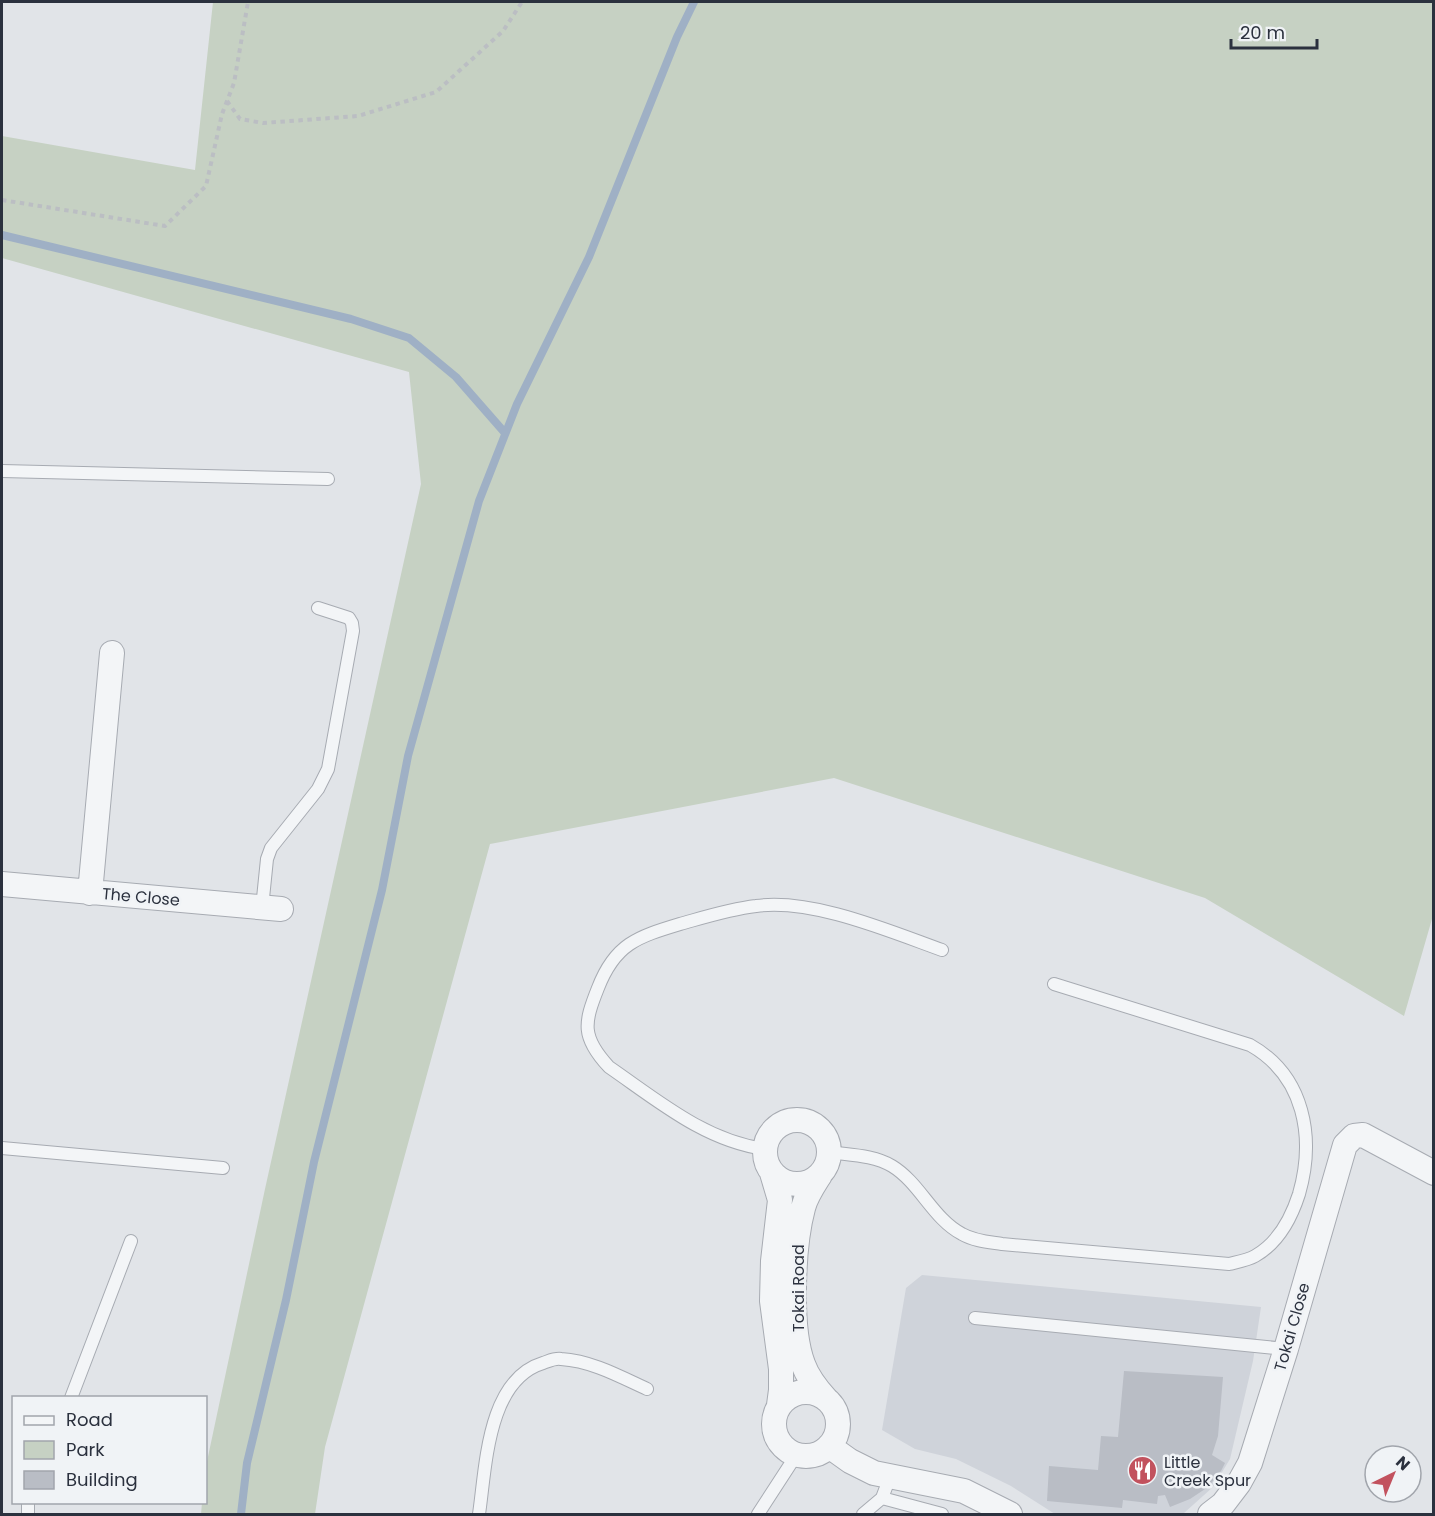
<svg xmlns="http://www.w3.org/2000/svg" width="1435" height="1516" font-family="Poppins,sans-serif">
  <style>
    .built { fill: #cfd3da }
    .green { fill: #c6d1c3 }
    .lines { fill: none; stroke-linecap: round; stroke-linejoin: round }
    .stream { stroke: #9fb0c5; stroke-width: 8 }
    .building { fill: #b9bdc5 }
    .service-casing { stroke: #a7abb2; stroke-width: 14 }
    .minor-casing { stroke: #a7abb2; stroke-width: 26 }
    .path { stroke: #bbbec3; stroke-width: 4; stroke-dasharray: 4.5 4.5; stroke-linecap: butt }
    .service { stroke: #f3f5f7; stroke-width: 12 }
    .minor { stroke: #f3f5f7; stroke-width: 24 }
    .labels { text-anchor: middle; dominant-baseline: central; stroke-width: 5; stroke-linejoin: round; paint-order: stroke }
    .street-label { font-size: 16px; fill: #2b313e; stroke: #f0f3f6 }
    .poi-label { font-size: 16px; fill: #2b313e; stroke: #f0f3f6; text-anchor: start }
  </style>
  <rect width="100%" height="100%" fill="#e1e4e8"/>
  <path class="built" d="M922 1275 1261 1307 1253 1361 1230 1459 1213 1487 1184 1513 1178 1514H1055L1011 1486 956 1459 915 1449 882 1430 906 1288Z"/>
  <path class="green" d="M213 2H1433L1434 912 1404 1016 1205 898 834 778 490 844 325 1447 315 1514H201L202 1503 206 1502V1466L265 1189 421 484 409 372 2 258V136L195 170Z"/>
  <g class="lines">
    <path class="stream" d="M2 235 351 319 409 338 456 377 505 433
      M241 1514 247 1463 286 1300 314 1162 382 890 408 756 479 501 517 404 589 257 677 37 694 2"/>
  </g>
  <path class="building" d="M1124 1371 1223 1377 1218 1436 1212 1455 1225 1463 1221 1471 1208 1487 1190 1499 1170 1507 1165 1495 1158 1496 1157 1504 1123 1500 1122 1508 1047 1501 1049 1466 1098 1470 1101 1436 1118 1437Z"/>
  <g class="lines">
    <defs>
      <path id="service" d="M2 471 328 479
        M262 908 267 859 271 848 318 789 328 769 353 631 352 623 349 618 318 608
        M2 1148 223 1168
        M765 1149C705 1141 657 1100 609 1067 581 1037 584 1023 598 988 615 944 637 937 680 924 705 917 730 909 756 906 812 898 889 931 942 950
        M829 1152C850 1155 874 1155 892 1166 920 1183 933 1219 962 1234 974 1241 989 1242 1002 1244L1229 1264C1237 1262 1248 1260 1255 1256 1278 1243 1291 1219 1299 1194 1315 1138 1305 1076 1250 1045L1054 984
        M975 1318 1286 1349
        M71 1398 131 1241
        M882 1498 942 1514
        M28 1514V1502
        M479 1514C486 1467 487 1380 543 1363 549 1361 555 1358 561 1359 592 1361 619 1376 647 1389
        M758 1514 797 1454
        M863 1514 882 1498 890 1477"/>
      <path id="minor" d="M2 884 281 909
        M90 893 112 653
        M765 1152a32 32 0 1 1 64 0a32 32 0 1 1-64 0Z
        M772 1173 780 1200 773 1261 772 1301 781 1369V1390L779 1405
        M820 1175C813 1186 806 1196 803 1208 793 1245 789 1328 803 1364 808 1378 816 1388 826 1399
        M774 1424a32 32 0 1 1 64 0a32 32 0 1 1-64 0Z
        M829 1446 850 1461 874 1473 964 1491 1010 1514
        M1210 1514 1223 1504 1239 1483 1250 1463 1286 1349 1345 1145 1354 1136 1363 1135 1434 1173"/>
    </defs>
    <use href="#service" class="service-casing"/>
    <use href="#minor" class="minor-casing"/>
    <path class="path" d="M227 101 240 119 263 123 358 116 436 92 503 31 522 2
      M2 200 165 226 206 186 222 114 234 83 248 2"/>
    <use href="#service" class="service"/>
    <use href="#minor" class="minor"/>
  </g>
  <defs>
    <symbol id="restaurant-disc" viewBox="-11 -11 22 22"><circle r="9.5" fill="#c2525e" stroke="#f0f3f6"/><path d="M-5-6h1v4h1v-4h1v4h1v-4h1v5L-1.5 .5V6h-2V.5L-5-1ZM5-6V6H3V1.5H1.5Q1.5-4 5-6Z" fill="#fff"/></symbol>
  </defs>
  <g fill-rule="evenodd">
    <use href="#restaurant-disc" x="1126" y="1454" width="33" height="33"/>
  </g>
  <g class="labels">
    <g class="street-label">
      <text transform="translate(141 897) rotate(5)">The Close</text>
      <text transform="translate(798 1288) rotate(-90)">Tokai Road</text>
      <text transform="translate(1292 1327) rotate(-74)">Tokai Close</text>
    </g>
    <g class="poi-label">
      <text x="1164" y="1462">Little<tspan x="1164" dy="18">Creek Spur</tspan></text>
    </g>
  </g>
  <rect width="1435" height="1516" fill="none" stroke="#2b313e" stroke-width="6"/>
  <rect x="12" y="1396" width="195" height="108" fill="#f0f3f6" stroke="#a1a5ac" stroke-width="1.5"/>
  <rect x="24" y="1416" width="30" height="9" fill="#f3f5f7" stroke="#a1a5ac" stroke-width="1.5"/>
  <text x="66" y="1426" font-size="18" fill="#2b313e">Road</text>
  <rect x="24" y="1441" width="30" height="18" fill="#c6d1c3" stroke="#a1a5ac" stroke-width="1.5"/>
  <text x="66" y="1456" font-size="18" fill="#2b313e">Park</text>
  <rect x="24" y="1471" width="30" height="18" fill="#b9bdc5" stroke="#a1a5ac" stroke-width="1.5"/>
  <text x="66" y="1486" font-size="18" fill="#2b313e">Building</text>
  <g transform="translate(1393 1474) rotate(43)"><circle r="28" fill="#f0f3f6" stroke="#a1a5ac" stroke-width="1.5"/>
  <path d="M0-4.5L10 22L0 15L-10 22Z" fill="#c2525e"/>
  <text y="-9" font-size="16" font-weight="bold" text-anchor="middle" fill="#2b313e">N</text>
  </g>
  <path d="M1231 39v9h86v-9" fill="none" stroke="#2b313e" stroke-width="3"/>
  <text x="1240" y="39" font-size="18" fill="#2b313e" stroke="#f0f3f6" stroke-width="4.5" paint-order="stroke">20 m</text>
</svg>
